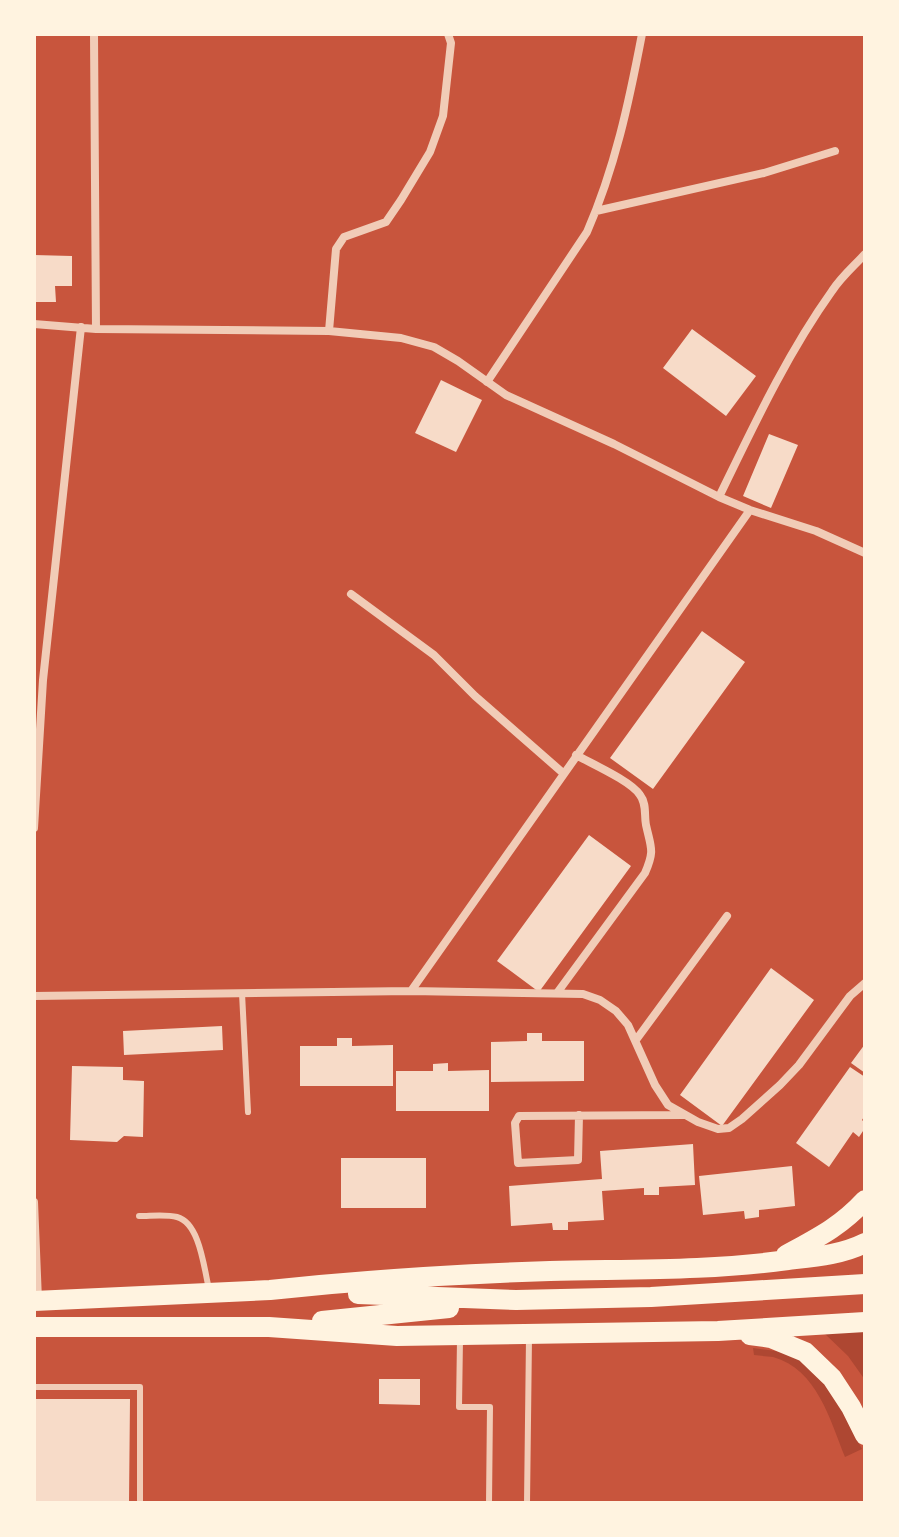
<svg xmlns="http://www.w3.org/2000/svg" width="899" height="1537" font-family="'Fira Sans Condensed',sans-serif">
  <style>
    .green { fill: #ae4732 }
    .building { fill: #f7dbc8 }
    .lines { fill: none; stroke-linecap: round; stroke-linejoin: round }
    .service { stroke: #f1ccb7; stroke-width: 6 }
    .minor { stroke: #f1ccb7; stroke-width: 8 }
    .primary { stroke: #fff3e0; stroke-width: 20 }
  </style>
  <rect width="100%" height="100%" fill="#c8553d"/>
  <path class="green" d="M865 1326V1380L848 1356 824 1333Z
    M753 1348 776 1351 798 1358 832 1391 862 1449 845 1457C830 1420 817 1369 773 1357 767 1356 760 1356 754 1355Z"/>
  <path class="building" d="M34 255 72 256V286H55L56 302H34Z
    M692 329 756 376 726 416 663 368Z
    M441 380 482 400 456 452 415 433Z
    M769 434 798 445 771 508 743 496Z
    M702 631 745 662 653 789 610 758Z
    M589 835 631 866 539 992 497 961Z
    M771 968 814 1000 722 1126 680 1095Z
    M222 1026 223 1050 124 1055 123 1031Z
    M527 1033H542V1041H584V1081L491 1082V1042L527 1041Z
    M337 1038H352V1046L393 1045V1086H300V1046H337Z
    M865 1044V1073L851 1063Z
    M448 1063V1071L489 1070V1111H396V1071H433V1064Z
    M72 1066 123 1067V1080L144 1081 143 1137 124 1136 117 1142 70 1140Z
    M850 1067 865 1077V1115L862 1120 865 1123V1128L859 1137 853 1132 829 1167 796 1143Z
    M693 1144 695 1185 659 1187V1195H644V1188L602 1191 604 1220 568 1222V1230H553L552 1223 511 1226 509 1186 602 1179 600 1151Z
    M341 1158H426V1208H341Z
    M792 1166 795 1206 759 1210V1217L745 1219 744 1211 703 1215 699 1176Z
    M379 1379H420V1405L379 1404Z
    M34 1399H130L129 1503H34Z"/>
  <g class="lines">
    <path class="service" d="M242 993 248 1112
      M139 1216C151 1216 166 1214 177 1217 200 1223 204 1269 209 1289
      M460 1339 459 1407H490L489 1503
      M34 1387H140V1503
      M527 1503 529 1338"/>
    <path class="minor" d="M94 34 96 329
      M596 211 764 173 835 151
      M34 324 96 329 329 331 401 338 434 347 458 361 506 395 614 444 719 497 750 510 816 531 865 553
      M329 331 336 249 344 237 386 222 401 200 430 152 443 116 451 43 448 34
      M487 382 587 232C615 168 629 102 642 34
      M719 497C753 427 787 354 832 291 841 277 854 266 865 254
      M351 594 434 655 475 696 563 773
      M34 828 43 680 81 327
      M411 991 750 510
      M557 993 645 873C655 850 651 848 646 825 644 815 647 804 640 795 631 781 592 764 576 755
      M34 996 411 991 583 994 600 1000 616 1011 628 1025 655 1085 668 1105 698 1122 718 1129 729 1128 742 1119 780 1085 799 1065 850 996 865 983
      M636 1040 727 916
      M579 1115 578 1160 518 1163 515 1123 519 1116 683 1115
      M34 1202 38 1300"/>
    <path class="primary" d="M786 1255C817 1238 840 1227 865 1200
      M358 1294 516 1300 651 1297 865 1284
      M34 1301 270 1290C363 1280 457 1274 550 1271 630 1269 709 1271 788 1260 814 1257 841 1255 865 1243
      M322 1321 449 1308
      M34 1327H269L397 1336 718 1331 865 1322
      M750 1335 771 1338 805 1352 832 1378 851 1407 865 1435"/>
  </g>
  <rect width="899" height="1537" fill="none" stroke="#fff3e0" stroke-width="72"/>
</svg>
